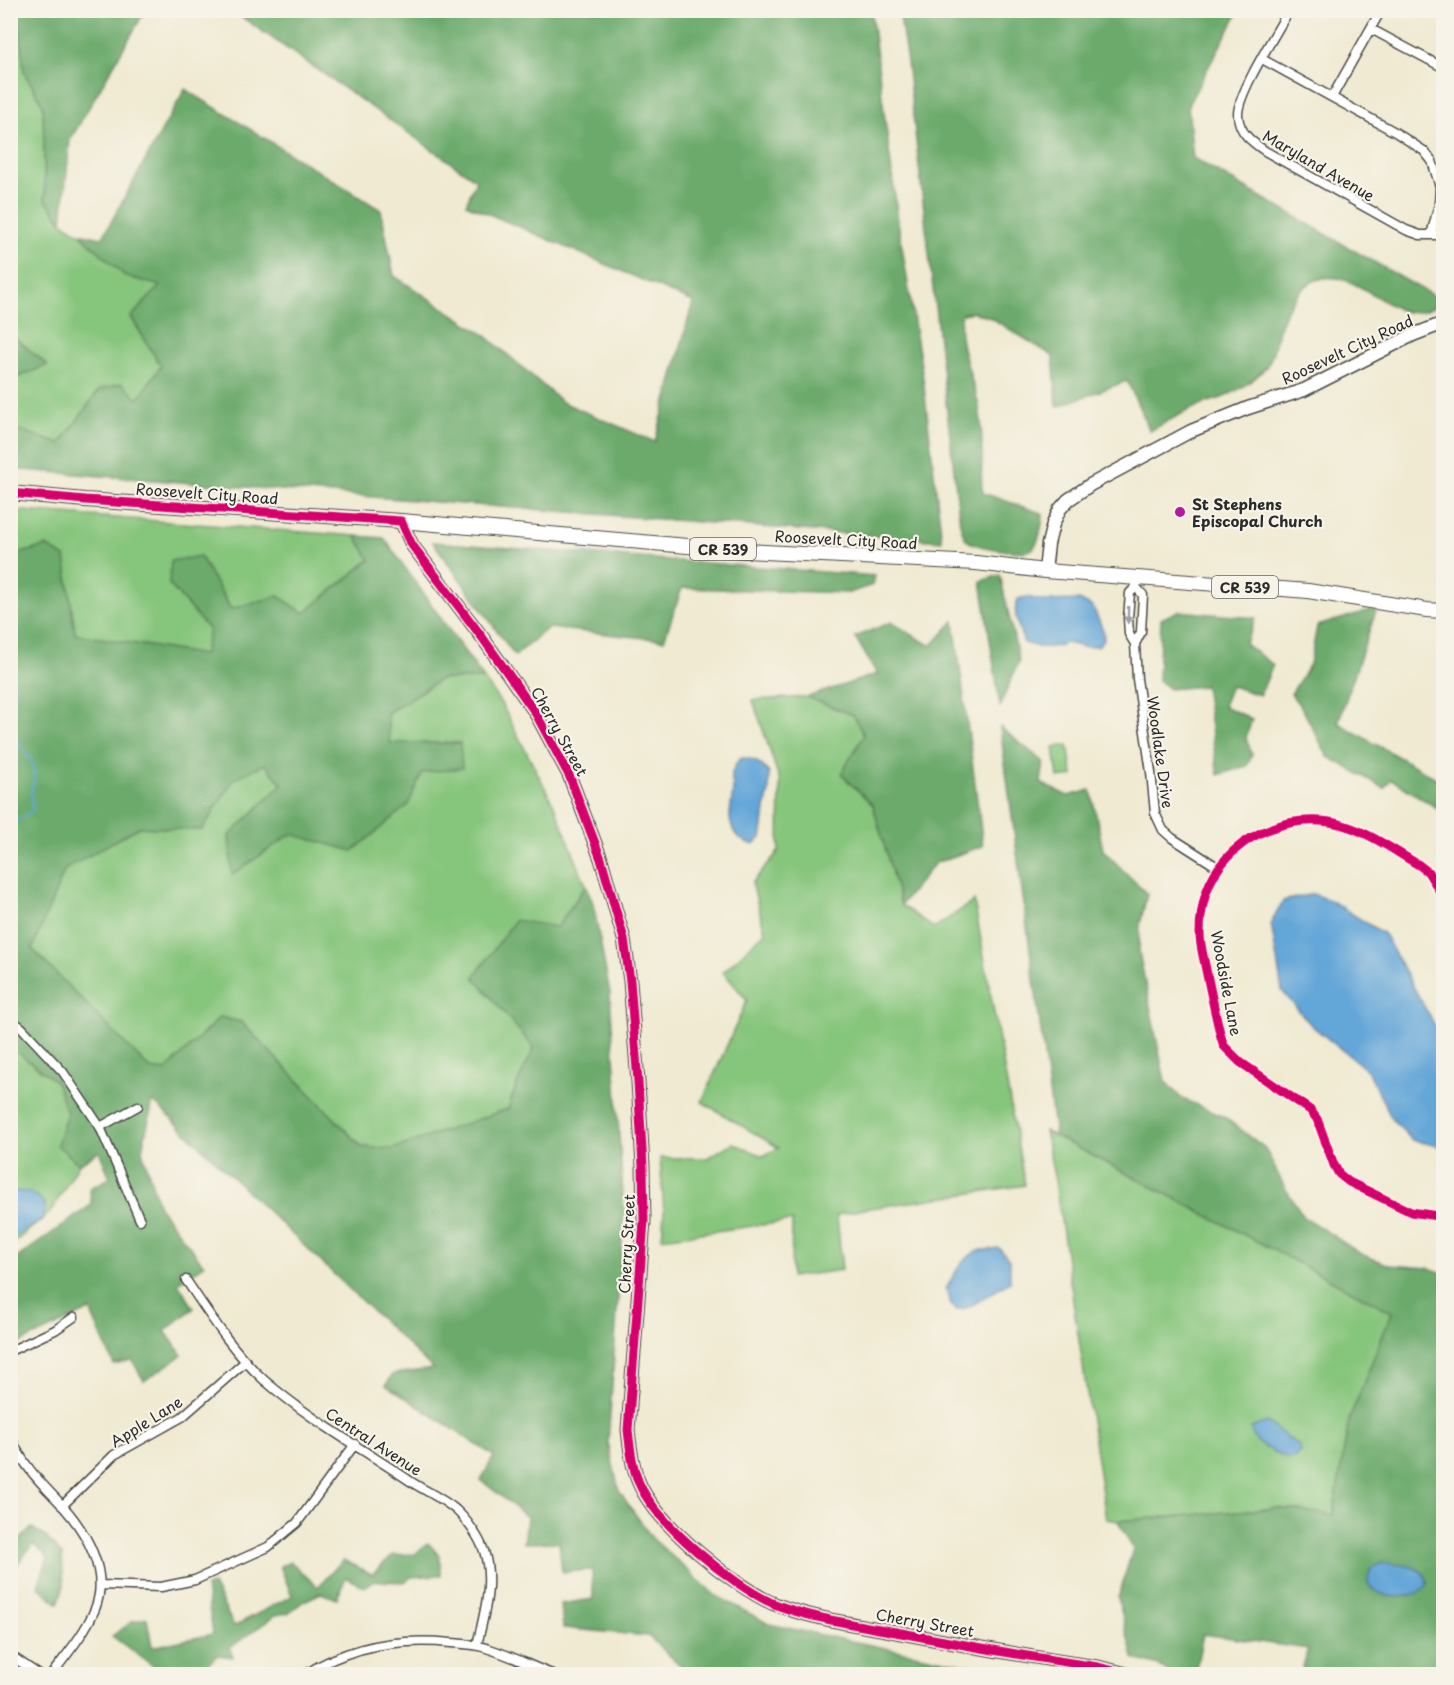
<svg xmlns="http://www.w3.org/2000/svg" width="1454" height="1685" font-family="'Playpen Sans',sans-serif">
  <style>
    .green { fill: #86c57c; stroke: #587854; stroke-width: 1.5 }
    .forest { fill: #6caa6c; stroke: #4c6a4c; stroke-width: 1.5 }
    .water { fill: #64a6d8; stroke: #486882; stroke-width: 1.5 }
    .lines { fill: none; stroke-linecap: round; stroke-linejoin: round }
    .stream { stroke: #64a6d8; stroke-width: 2 }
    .street-casing { stroke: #494844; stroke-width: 11 }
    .secondary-casing { stroke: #494844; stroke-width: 15 }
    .primary-casing { stroke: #494844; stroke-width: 16 }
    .street { stroke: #fff; stroke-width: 8 }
    .secondary { stroke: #fff; stroke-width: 12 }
    .primary { stroke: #fff; stroke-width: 14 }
    .cycleway-casing { stroke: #f7f3e8; stroke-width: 13 }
    .cycleway { stroke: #d6006c; stroke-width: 9 }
    .oneway { fill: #a0a0a0 }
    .poi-dot { fill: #b5179e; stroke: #f7f3e8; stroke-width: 2 }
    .labels { text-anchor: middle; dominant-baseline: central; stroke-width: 4.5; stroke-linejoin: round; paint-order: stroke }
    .shield { fill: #f7f3e8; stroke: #686764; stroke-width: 1.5 }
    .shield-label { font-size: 14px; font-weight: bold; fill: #2b2b2b }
    .street-label { font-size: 15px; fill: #2b2b2b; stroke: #f7f3e8 }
    .poi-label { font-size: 15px; font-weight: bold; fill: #2b2b2b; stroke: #f7f3e8; text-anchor: start }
  </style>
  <rect width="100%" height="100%" fill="#f7f3e8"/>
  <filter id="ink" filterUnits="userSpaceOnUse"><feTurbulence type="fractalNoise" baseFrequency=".0167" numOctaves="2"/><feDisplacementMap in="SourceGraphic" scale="12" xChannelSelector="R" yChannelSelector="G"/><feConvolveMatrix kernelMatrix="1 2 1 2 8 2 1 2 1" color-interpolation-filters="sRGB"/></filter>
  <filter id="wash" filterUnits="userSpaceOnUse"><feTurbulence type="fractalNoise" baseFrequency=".008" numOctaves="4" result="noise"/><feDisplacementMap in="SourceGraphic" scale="24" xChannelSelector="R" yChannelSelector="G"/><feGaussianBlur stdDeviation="1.35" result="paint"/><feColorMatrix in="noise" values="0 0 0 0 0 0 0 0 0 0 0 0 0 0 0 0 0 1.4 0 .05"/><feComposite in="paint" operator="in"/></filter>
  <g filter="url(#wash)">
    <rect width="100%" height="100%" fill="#f0ead2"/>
    <path class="green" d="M19 12 24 72 43 105 45 199 62 222 160 286 131 317 161 366 138 399 99 390 60 445 11 427V380L47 365 11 334 10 31Z
      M11 510 356 536 370 559 304 613 278 596 231 609 200 556 169 584 209 630 204 655 75 634 65 557 46 546 11 556Z
      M441 679H484L502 705 555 807 586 885 557 927 535 1048 517 1084 508 1109 393 1149 362 1147 241 1022 220 1017 165 1071 150 1069 32 949 65 869 139 827 202 830 234 778 265 764 282 784 229 836 232 874 291 834 408 805 421 773 460 743H390L387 713Z
      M807 697 853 715 864 735 841 774 873 805 901 905 934 928 974 901 1025 1185 864 1209 837 1215 842 1270 791 1277 792 1221 662 1238 664 1212 660 1158H707L733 1143 763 1156 779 1148 702 1102 747 1000 723 972 765 932 752 883 779 851 780 781 753 700Z
      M1068 745 1073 776 1058 778 1054 747Z
      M11 1047 56 1082 68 1113 58 1145 79 1164 50 1213 11 1245Z
      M1045 1131 1392 1312 1349 1420 1333 1515 1277 1508 1118 1521 1106 1519 1055 1181Z"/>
    <path class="forest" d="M11 10 145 11 70 140 62 222 45 199 43 105 24 72 19 14 11 31Z
      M233 11H871L899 228 923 378 942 541 11 469V427L60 444 99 390 122 383 138 399 161 366 131 317 160 286 125 276 79 233 102 238 185 89 381 210 394 276 484 334 562 402 655 442 693 302 466 204 476 180Z
      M899 11H1239L1188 105 1193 158 1437 298V304C1430 311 1413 314 1403 311 1376 301 1347 268 1316 280 1308 283 1303 289 1298 294 1287 307 1280 322 1276 339 1274 349 1272 360 1265 368 1255 380 1238 391 1224 397 1216 400 1207 402 1198 406 1182 413 1166 422 1150 431L1127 381 1057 407 1053 356 991 318 973 312 962 314C954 339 977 387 980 414 982 427 982 442 982 456 982 469 980 480 983 493L1041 513 1043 515C1042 525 1040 544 1031 550 1024 555 975 547 968 541 963 537 962 530 960 524L907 62Z
      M11 334 47 365 11 380Z
      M356 536 384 538 484 679H441L387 713 390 743H460L462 768 422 773 408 805 353 851 291 834 232 875 229 836 282 784 265 764 234 779 202 830 139 827 65 869 32 949 150 1069 165 1071 220 1017 241 1022 362 1147 393 1149 508 1109 517 1084 534 1048 474 977 515 920 557 927 586 885 593 903 610 993 624 1212 608 1443 619 1491 652 1538 715 1595 769 1624 1011 1674H690L648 1636 563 1628 561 1604 593 1599 592 1570 562 1572 559 1542 524 1543 527 1517 481 1480 494 1456 386 1385 393 1374 433 1369 153 1101 142 1150 159 1207 204 1265 178 1283 194 1308 165 1331 182 1355 144 1381 132 1360 114 1365 90 1310 11 1347 10 1263 91 1205 90 1188 110 1178 99 1151 79 1164 57 1145 67 1113 56 1082 11 1047V556L46 546 65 557 75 634 204 655 209 630 169 584 171 561 200 556 231 609 278 596 304 613 370 560Z
      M433 542 875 576 873 585 849 593 682 588 664 640 548 628 515 656Z
      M1000 575 1019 661 1000 706 981 581Z
      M1377 608 1338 723 1443 782V812L1391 779 1384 788 1328 757 1303 710 1291 694 1310 664 1317 626Z
      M1178 611 1256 618 1245 644 1273 665 1260 695 1231 686 1223 706 1252 719 1246 738 1252 755 1247 766 1218 775 1205 686 1169 689 1158 680 1161 619Z
      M954 621 983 846 935 863 901 905 873 805 841 774 864 735 853 715 807 697 877 674 855 637 891 622 931 646Z
      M1000 727 1044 762 1041 783 1068 796 1091 790 1103 850 1147 894 1140 925 1139 952 1165 1081 1181 1098 1224 1117 1265 1148 1285 1188 1304 1217 1361 1254 1390 1265 1429 1268 1443 1273V1674H1301L1308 1649 1203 1634 1195 1674H1173L1159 1666 1133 1658 1118 1598 1133 1549 1118 1521 1277 1508 1333 1515 1349 1420 1392 1312 1055 1136Z
      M32 1528 46 1537 62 1555 64 1586 58 1604 38 1586 48 1557 33 1544 16 1566 11 1558V1548Z
      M428 1543 440 1556 441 1575 411 1577 405 1582 376 1581 363 1587 346 1577 337 1599 321 1593 304 1601 288 1613 276 1615 230 1648 233 1657 218 1655 204 1668 205 1674H164L112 1636 132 1622 147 1618 152 1647 213 1634 206 1587 213 1585 234 1626 292 1596 280 1566 291 1562 318 1587 343 1560 372 1574 393 1555 415 1554Z"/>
    <path class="water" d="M1027 597 1044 601 1079 600 1093 607 1103 630 1104 639 1098 646 1083 647 1067 643 1053 647H1038L1024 643C1020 630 1011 612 1018 599Z
      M741 758C753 757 762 764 769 773V792L765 808 763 827 761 838 753 844C743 843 735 836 732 827 727 816 733 800 733 789 733 783 731 779 732 774 734 768 735 762 741 758Z
      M1313 894 1330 900 1384 934 1443 1040V1147L1412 1140 1392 1119 1367 1070 1312 1026 1282 991 1271 923 1283 901Z
      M11 1191C25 1191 37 1192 45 1205 45 1224 36 1222 24 1231 18 1235 18 1236 11 1235Z
      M999 1248 1010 1261V1282L969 1307 957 1310 951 1305 946 1289 961 1263 976 1251Z
      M1267 1422 1299 1446 1300 1451 1295 1457 1288 1459 1259 1444 1254 1438 1251 1428Z
      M1383 1563C1398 1564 1429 1565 1427 1585 1416 1598 1392 1600 1378 1592 1374 1589 1369 1587 1368 1582 1367 1577 1370 1572 1371 1568Z"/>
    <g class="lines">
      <path class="stream" d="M10 732 32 761 35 777 31 794 33 808 32 811 18 820 10 828"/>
    </g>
  </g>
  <g filter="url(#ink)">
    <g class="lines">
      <defs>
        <path id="street" d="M1289 10C1277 32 1237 94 1238 115 1239 133 1252 142 1265 151L1406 230 1420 235H1444
          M1371 29 1444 68
          M1262 59 1395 132 1424 151 1432 161 1440 187 1439 204 1431 235
          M1332 97 1381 10
          M1137 578 1136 587 1130 593 1128 618 1129 634 1135 644 1137 679 1151 772 1155 813 1163 830 1172 838 1219 868
          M1135 644 1141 632 1143 595 1136 587
          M1444 898 1428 872 1419 865C1395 851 1370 833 1343 825 1288 809 1224 839 1206 893 1202 906 1200 921 1200 934 1200 944 1203 955 1205 965 1210 989 1215 1013 1221 1037L1224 1046 1240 1062 1310 1110 1317 1119 1334 1165 1339 1174 1349 1182 1411 1212 1444 1217
          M10 1019 22 1028 63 1072 100 1127 140 1220
          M100 1127 138 1106
          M186 1280C209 1314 233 1352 264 1380 309 1419 361 1448 410 1481 425 1491 442 1498 456 1510 467 1520 479 1537 484 1551 494 1582 484 1615 477 1645
          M10 1351 55 1330 74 1317
          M10 1435C21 1464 42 1484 62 1505 86 1532 110 1572 95 1609 85 1633 67 1654 52 1674
          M62 1506 114 1455 182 1417 246 1361
          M100 1585 161 1587 195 1580 268 1547 297 1523 355 1444
          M10 1655 38 1674
          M306 1674C349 1646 400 1638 451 1643 460 1644 470 1644 479 1646 504 1652 528 1665 552 1674"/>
        <path id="secondary" d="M401 521 412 545 482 637 535 712 569 775 601 859 624 939 630 981 638 1082 643 1166 644 1221 628 1430C630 1447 632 1467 639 1483 656 1523 732 1585 772 1603 808 1618 858 1625 896 1632 963 1645 1030 1657 1098 1667L1127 1674
          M1045 571 1048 544 1053 524 1060 509 1068 500 1090 485 1191 431 1248 408 1304 390 1413 335 1444 323"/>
        <path id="primary" d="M10 493 85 500 401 521 745 551 976 563 1045 571 1308 591 1427 610 1444 611"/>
      </defs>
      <use href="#street" class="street-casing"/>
      <use href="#secondary" class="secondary-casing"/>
      <use href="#primary" class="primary-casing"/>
      <use href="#street" class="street"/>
      <use href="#secondary" class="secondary"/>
      <use href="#primary" class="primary"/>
      <defs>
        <path id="cycleway" d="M10 493 85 500 401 521 412 545 482 637 535 712 569 775 601 859 624 939 630 981 638 1082 643 1166 644 1221 628 1430C630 1447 632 1467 639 1483 656 1523 732 1585 772 1603 808 1618 858 1625 896 1632 963 1645 1030 1657 1098 1667L1127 1674
          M1444 898 1428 872 1419 865C1395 851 1370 833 1343 825 1288 809 1224 839 1206 893 1202 906 1200 921 1200 934 1200 944 1203 955 1205 965 1210 989 1215 1013 1221 1037L1224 1046 1240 1062 1310 1110 1317 1119 1334 1165 1339 1174 1349 1182 1411 1212 1444 1217"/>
      </defs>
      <use href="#cycleway" class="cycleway-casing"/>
      <use href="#cycleway" class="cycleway"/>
    </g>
    <defs><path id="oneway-solid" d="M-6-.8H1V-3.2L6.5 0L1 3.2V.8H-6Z" transform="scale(1.5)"/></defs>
    <use class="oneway" href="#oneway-solid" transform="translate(1128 615) rotate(91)"/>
  </g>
  <circle class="poi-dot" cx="1180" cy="512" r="6"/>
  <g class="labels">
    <g class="shield">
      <rect x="690" y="538" width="66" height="22" rx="4.5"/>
      <rect x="1212" y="576" width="66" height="22" rx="4.5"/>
    </g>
    <g class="shield-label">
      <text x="723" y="549">CR 539</text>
      <text x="1245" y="587">CR 539</text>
    </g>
    <g class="street-label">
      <text transform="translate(1319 165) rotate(30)">Maryland Avenue</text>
      <text transform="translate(1347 349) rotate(-25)">Roosevelt City Road</text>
      <text transform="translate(207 493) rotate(4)">Roosevelt City Road</text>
      <text transform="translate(846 539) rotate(3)">Roosevelt City Road</text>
      <text transform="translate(560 731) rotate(61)">Cherry Street</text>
      <text transform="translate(1161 752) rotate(82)">Woodlake Drive</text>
      <text transform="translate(1227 983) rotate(79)">Woodside Lane</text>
      <text transform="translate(626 1244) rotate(-87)">Cherry Street</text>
      <text transform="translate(146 1421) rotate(-32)">Apple Lane</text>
      <text transform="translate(374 1441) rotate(33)">Central Avenue</text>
      <text transform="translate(925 1622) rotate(10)">Cherry Street</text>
    </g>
    <g class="poi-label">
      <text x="1192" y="503">St Stephens<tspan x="1192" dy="17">Episcopal Church</tspan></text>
    </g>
  </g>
  <rect width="1454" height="1685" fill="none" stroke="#f7f3e8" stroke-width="36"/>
</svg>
